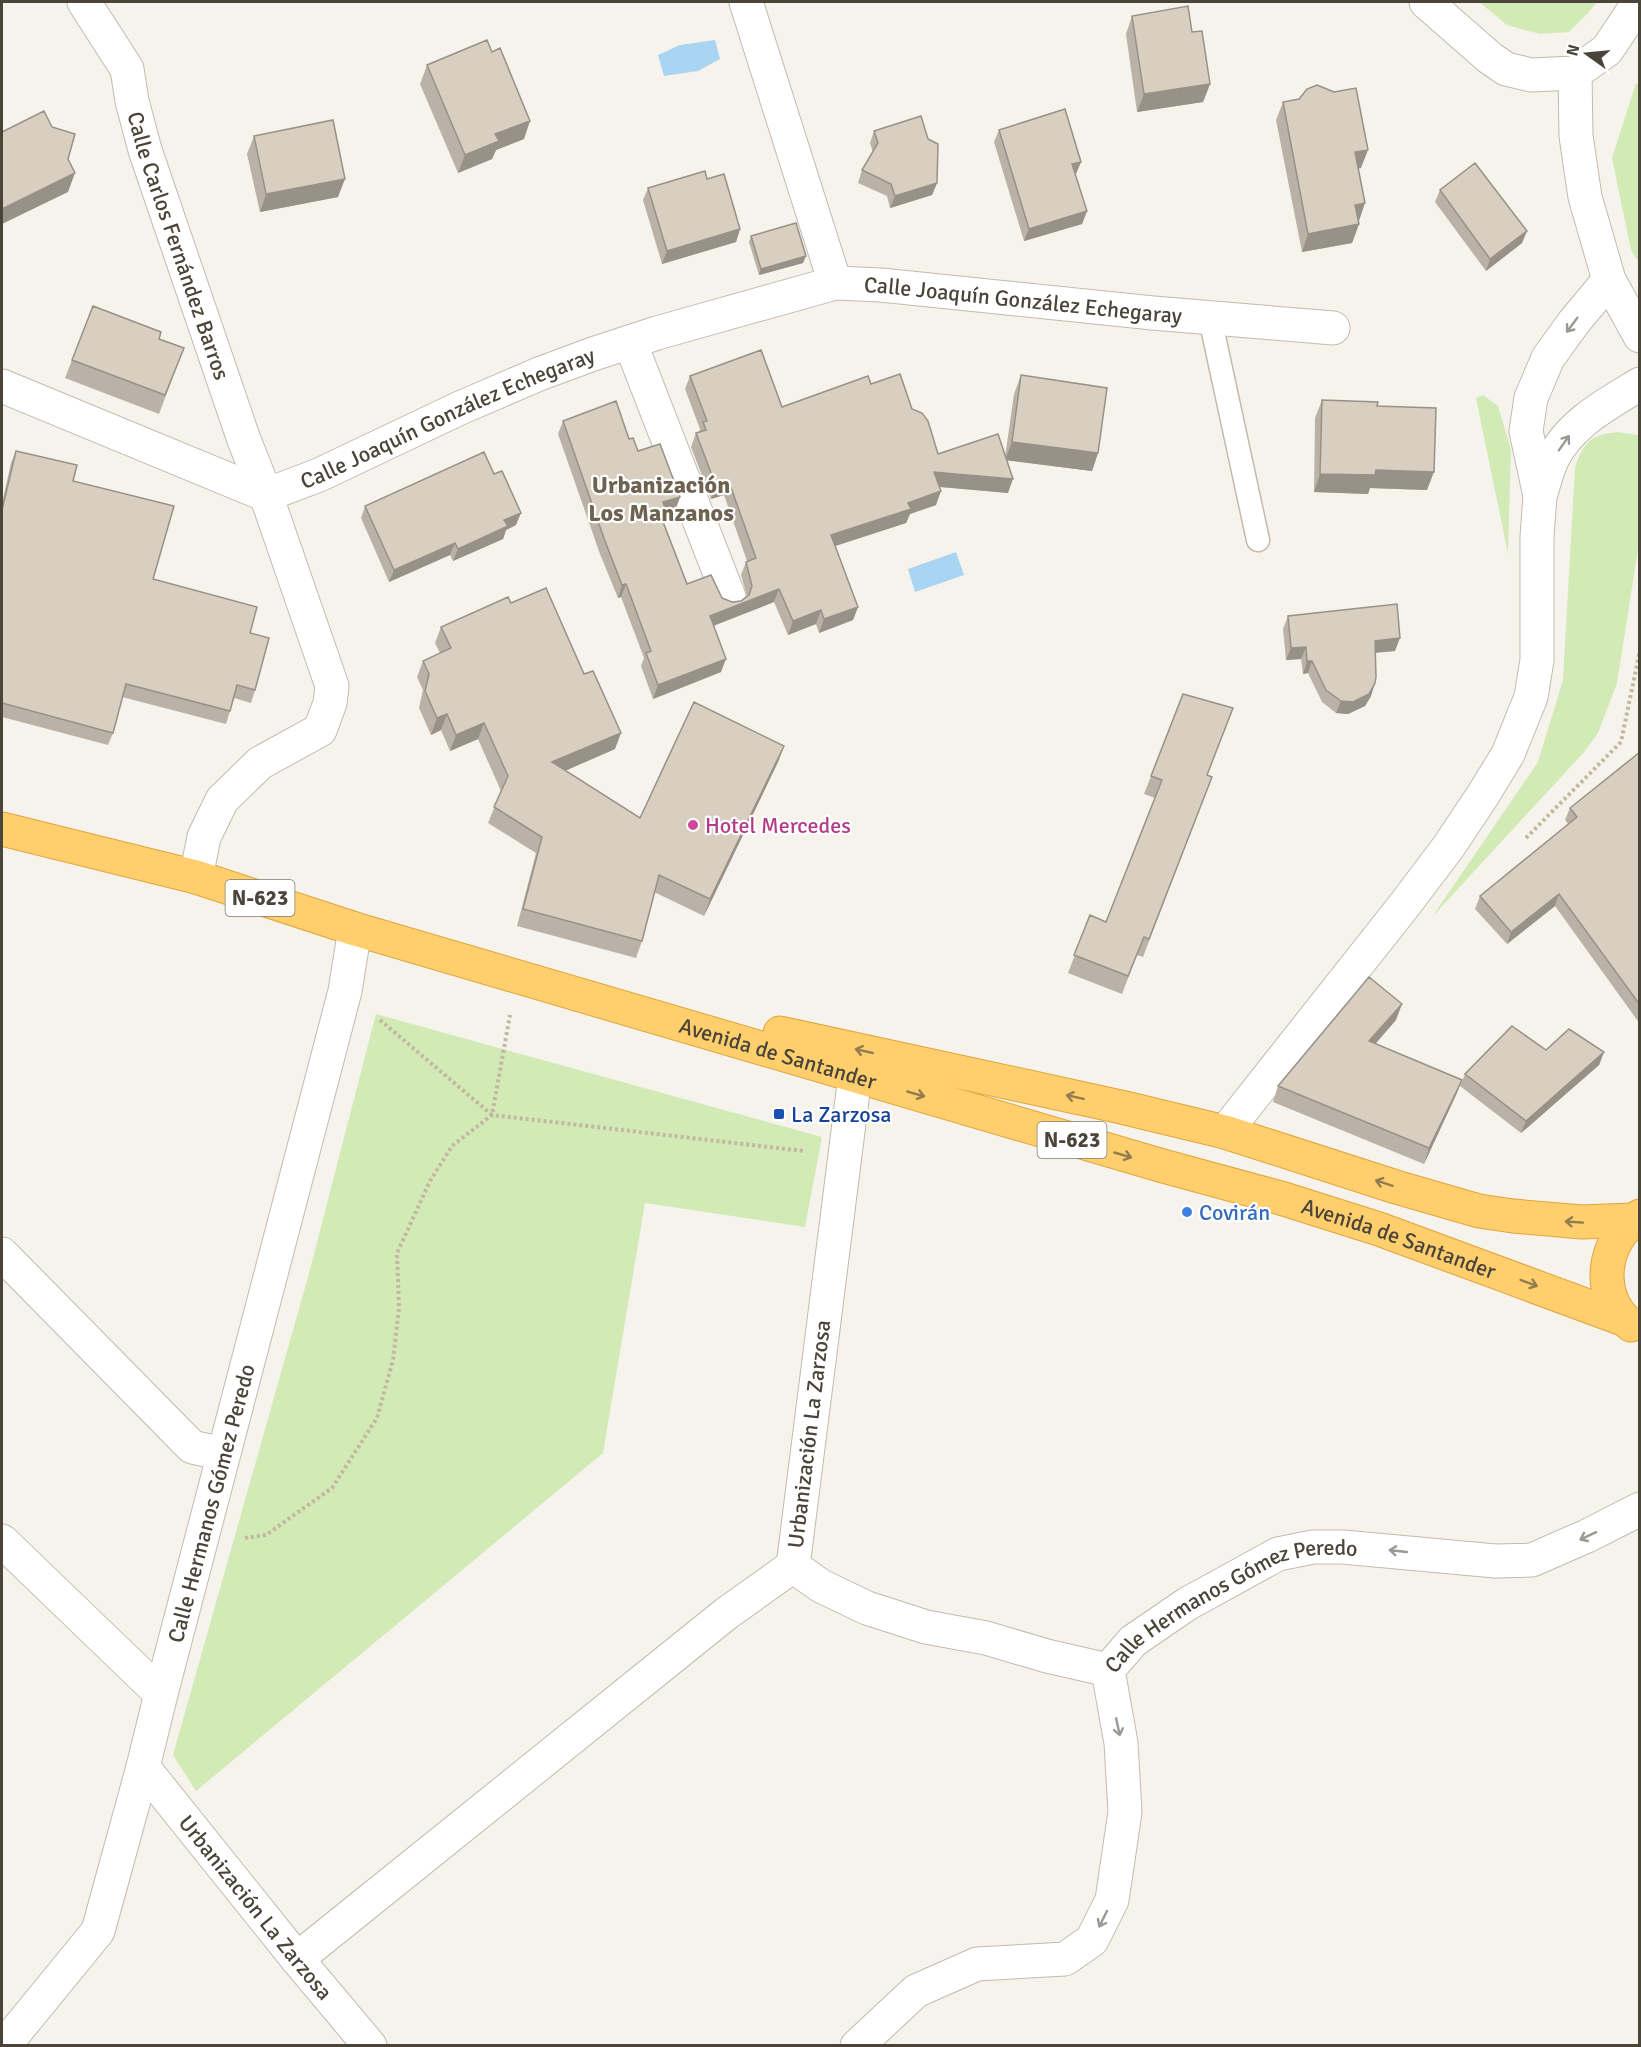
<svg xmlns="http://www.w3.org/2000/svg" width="1641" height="2047" font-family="Signika,sans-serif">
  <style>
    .green { fill: #d2eab5 }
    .water { fill: #a9d4f2 }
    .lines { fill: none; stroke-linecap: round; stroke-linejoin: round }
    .lane-casing { stroke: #c2bbae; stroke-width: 25 }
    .street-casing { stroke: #c2bbae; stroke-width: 35 }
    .highway-casing { stroke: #e0a43c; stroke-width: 35 }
    .path { stroke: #c4b79f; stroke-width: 4; stroke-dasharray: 3 3; stroke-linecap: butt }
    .lane { stroke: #fff; stroke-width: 22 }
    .street { stroke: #fff; stroke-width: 33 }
    .highway { stroke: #ffcf6e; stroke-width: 33 }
    .wall { fill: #bab2a6 }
    .shaded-wall { fill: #979187 }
    .building { fill: #d8cfc1; stroke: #979187; stroke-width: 1.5 }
    .oneway { stroke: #9c9892 }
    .oneway2 { stroke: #937c4e }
    .hotel-dot { fill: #d1479c; stroke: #fff; stroke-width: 2 }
    .transit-dot { fill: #1a4fb4; stroke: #fff; stroke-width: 2 }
    .shop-dot { fill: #3f7fe0; stroke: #fff; stroke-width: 2 }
    .labels { text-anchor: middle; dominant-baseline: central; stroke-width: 4.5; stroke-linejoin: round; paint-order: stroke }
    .shield { fill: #fff; stroke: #817c74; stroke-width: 1.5 }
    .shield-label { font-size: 21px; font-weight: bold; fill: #4b4439 }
    .street-label { font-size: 22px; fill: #4b4439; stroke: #fff }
    .hotel-label { font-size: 22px; fill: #b23c85; stroke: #fff; text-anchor: start }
    .transit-label { font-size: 22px; fill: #164399; stroke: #fff; text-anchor: start }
    .shop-label { font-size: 22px; fill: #366cbe; stroke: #fff; text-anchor: start }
    .neighbourhood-label { font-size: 24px; font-weight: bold; fill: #6e6250; stroke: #fff }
  </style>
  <rect width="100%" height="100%" fill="#f6f3ec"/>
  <path class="green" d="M1479 2H1597L1588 13 1569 32 1540 34 1507 25Z
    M1636 83 1640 86 1639 263 1631 250 1612 158Z
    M1483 395 1498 406 1511 449 1508 554 1476 398Z
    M1617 432 1639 435V543L1617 683 1598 733 1585 751 1432 917 1538 762 1563 680 1575 467C1585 441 1589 436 1617 432Z
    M376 1014 822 1137 805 1227 645 1203 603 1453 196 1791 173 1755 308 1277Z"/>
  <path class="water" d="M715 40 720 59 698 71 664 76 658 55 680 45Z
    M956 552 964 575 915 592 908 569Z"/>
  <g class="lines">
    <defs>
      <path id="lane" d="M1210 318 1258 540"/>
      <g id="street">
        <path id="s1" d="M84 2 127 69 132 101 145 150 244 440 266 495 332 686 330 703 320 730 260 763 222 800 204 837 196 877"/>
        <path d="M746 2 835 283"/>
        <path d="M1426 2 1490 58 1506 69 1531 75 1575 73 1607 50 1639 2"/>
        <path d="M1575 73 1576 136 1585 197 1609 280 1640 336"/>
        <path d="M630 342 729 597"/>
        <path id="s2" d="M2 386 266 495 319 475 460 408 539 374 593 354 657 333 835 283 881 285 1153 313 1333 328"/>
        <path d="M1540 496C1544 484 1547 471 1552 460 1569 424 1607 404 1640 384"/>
        <path d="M855 1076 793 1566 821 1586 867 1608 926 1627 986 1638 1047 1656 1108 1670"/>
        <path d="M1225 1132 1406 903 1449 846 1483 795 1508 754 1531 697 1537 660V537L1540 496 1526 431 1531 398 1548 358 1574 322 1609 280"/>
        <path d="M2 1254 192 1447 223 1454"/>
        <path d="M2 1541 161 1694"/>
        <path id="s3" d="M143 1767 297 1959 370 2046"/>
        <path d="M297 1959 727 1613 793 1566"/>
        <path id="s4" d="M4 2046 98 1931 143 1767 161 1694 345 991 355 929"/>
        <path id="s5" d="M857 2046 916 1991 977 1964 1065 1959 1092 1940 1112 1900 1125 1812 1121 1743 1108 1670 1133 1641 1187 1604 1278 1554 1313 1547H1343L1495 1561 1532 1560 1587 1536 1640 1509"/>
      </g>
      <g id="highway">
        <path id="s6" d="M2 829 196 877 355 929 1163 1166 1284 1199 1379 1229 1623 1319"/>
        <path d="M780 1033 1121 1107 1225 1132 1396 1187 1479 1211 1513 1216 1582 1222 1632 1220"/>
        <path d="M1631 1325C1594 1297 1602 1239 1640 1216"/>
      </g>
    </defs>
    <use href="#lane" class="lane-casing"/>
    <use href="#street" class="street-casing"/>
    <use href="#highway" class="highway-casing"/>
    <path class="path" d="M1526 838 1621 742 1640 650
      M380 1020 492 1115 510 1015
      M245 1538 266 1535 332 1488 377 1418 393 1360 399 1308 397 1253 430 1181 452 1146 492 1115 804 1151"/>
    <use href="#lane" class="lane"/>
    <use href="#street" class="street"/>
    <use href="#highway" class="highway"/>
  </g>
  <path class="wall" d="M1132 16 1192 32 1210 84 1203 102 1137 112 1126 34Z
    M427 65 524 139 496 150 492 159 458 173 420 84Z
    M1299 99 1361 168H1358L1359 224 1352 243 1302 252 1276 120 1283 102Z
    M999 130 1081 162 1075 174 1087 211 1082 224 1024 241 994 142Z
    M874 131 937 183 932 195 890 208 887 196 858 183 862 170 873 152 870 143Z
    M254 136 338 197 260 212 247 154Z
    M707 179 740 229 736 242 662 264 643 200 648 188Z
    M1440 190 1522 243 1486 271 1435 202Z
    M751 236 803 263 759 275 749 242Z
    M93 306 159 339 184 348 159 414 65 378Z
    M1021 375 1098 453 1092 471 1006 460 1008 493 940 487 936 505 910 514 906 523 835 546 858 607 853 620 819 633 816 624 788 635 774 602 713 626 721 672 653 699 641 666 644 658 621 597 618 598 600 554 558 434 563 421 629 439 638 451 680 497 675 511 666 514 663 521 687 584 732 602 741 601 747 596 741 575 746 562 747 561 724 495 711 499 691 447 696 433 699 432 700 429 685 389 690 376 782 407 871 384 912 409 938 454 1005 457 1014 394Z
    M1322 400 1377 406 1427 490 1370 488 1368 494 1314 492 1315 418Z
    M16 451 73 481 153 579 250 633 255 690 251 703 234 698 226 724 122 697 113 733 108 745 2 717V503L11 463Z
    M365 506 516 525 506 530 503 539 453 561 450 555 389 582 361 518Z
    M511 603 615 749 565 771 640 818 784 746 778 762 704 916 654 892 642 941 636 958 517 926 536 853 488 823 501 791 478 739 450 751 441 730 431 735 419 708 423 690 417 677 423 661 440 653 435 643 441 627Z
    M1288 616 1395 651 1375 653 1371 696 1365 706 1348 714 1336 713 1322 702 1308 673 1303 674 1301 659 1286 660 1283 629Z
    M1640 752V1024L1555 906 1507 944 1475 909 1480 896 1569 825 1565 820 1570 808Z
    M1207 775 1205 795 1143 957 1137 955 1122 994 1068 973 1090 915 1106 922 1155 798 1144 794 1151 776Z
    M1396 1020 1375 1044 1462 1080 1456 1095 1424 1164 1273 1102 1278 1086Z
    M1546 1050 1604 1052 1599 1065 1521 1133 1460 1086 1465 1074Z"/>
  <path class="shaded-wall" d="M1210 84 1203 102 1137 112 1144 94Z
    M530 121 524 139 496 150 492 159 458 173 465 155 495 134Z
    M1368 150 1361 168 1349 171 1355 152Z
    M1081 162 1076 174 1068 177 1072 164Z
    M75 173 68 192 2 224V209Z
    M345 179 338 197 260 212 266 194Z
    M937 183 932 195 890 208 895 196Z
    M1365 203 1359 221 1355 205Z
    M1087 211 1082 224 1024 241 1029 229Z
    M1359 224 1352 243 1302 252 1308 234Z
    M740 229 736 242 662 264 667 251Z
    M1527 231 1522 243 1486 271 1490 259Z
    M806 256 803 263 759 275 761 269Z
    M1012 442 1098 453 1092 471 1005 460Z
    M1376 470 1434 472 1427 490 1370 488 1368 494 1314 492 1320 474Z
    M934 472 1013 479 1008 493 930 486Z
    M729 482 724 495 711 499 716 486Z
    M941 491 936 505 910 514 906 523 826 549 831 535 908 503Z
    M680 497 675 511 666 514 662 525 655 527 663 502Z
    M521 513 516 525 506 530 503 539 453 561 458 549 504 520Z
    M455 543 450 555 389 582 394 570Z
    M626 584 621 597 618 598 622 585Z
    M779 589 774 602 705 629 710 616Z
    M858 607 853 620 819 633 824 619Z
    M821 610 816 624 788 635 793 621Z
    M1400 638 1395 651 1370 653 1375 641Z
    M1306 647 1301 659 1286 660 1291 648Z
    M726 659 721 672 653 699 658 685Z
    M1307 661H1312L1308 673 1303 674Z
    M1375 683 1371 696 1365 706 1348 714 1336 713 1341 701Z
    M447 714 441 730 431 735 437 718Z
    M484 723 478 739 450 751 456 735Z
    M621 733 615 749 546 779 552 762Z
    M784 746 778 762 704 916 710 899Z
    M1559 894 1555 906 1507 944 1511 932Z
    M1402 1004 1396 1020 1364 1057 1369 1041Z
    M1604 1052 1599 1065 1521 1133 1526 1121Z
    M1462 1080 1456 1095 1424 1164 1429 1148Z"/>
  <path class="building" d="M1188 6 1192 32 1202 31 1210 84 1144 94 1132 16Z
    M487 40 492 52 500 48 530 121 495 134 499 141 465 155 427 65Z
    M1317 85 1334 92 1356 88 1368 150 1355 152 1365 203 1355 205 1359 224 1308 234 1283 102 1299 99 1307 89Z
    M1065 109 1081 162 1072 164 1087 211 1029 229 999 130Z
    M44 111 52 127 75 134 68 159 75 173 2 209V132Z
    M921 116 928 139 938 144 937 183 895 196 891 184 862 170 878 143 874 131Z
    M333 120 345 179 266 194 254 136Z
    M1475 163 1527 231 1490 259 1440 190Z
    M705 171 707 179 724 174 740 229 667 251 648 188Z
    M796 223 806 256 761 269 751 236Z
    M93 306 161 332 159 339 184 348 165 395 72 360Z
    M761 350 782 407 868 376 871 384 900 374 912 409 922 413 928 421 938 454 998 434 1013 479 934 472 941 491 908 503 911 509 831 535 858 607 824 619 821 610 793 621 779 589 710 616 726 659 658 685 646 653 651 651 626 584 622 585 605 541 563 421 616 401 629 439 633 438 638 451 660 444 680 497 663 502 666 511 660 514 687 584 711 575 722 598 732 602 741 601 749 595 752 586 746 562 756 558 729 482 716 486 696 433 706 430 703 422 707 421 690 376Z
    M1021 375 1107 388 1098 453 1012 442Z
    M1322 400 1378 402 1377 406 1436 408 1434 472 1376 470 1375 475 1320 474Z
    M16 451 77 465 73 481 174 506 153 579 257 607 250 633 269 638 255 690 237 685 230 711 126 684 113 733 2 703V510Z
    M484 452 494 474 502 471 521 513 504 520 508 526 458 549 455 543 394 570 365 506Z
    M546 588 584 674 593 671 621 733 552 762 640 818 694 702 784 746 710 899 659 875 642 941 523 909 542 837 494 807 508 776 484 723 456 735 447 714 437 718 425 691 429 674 423 661 451 648 441 627 508 597 511 603Z
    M1397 604 1400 638 1375 641 1376 677 1375 683 1369 694 1353 702 1341 701 1326 690 1312 661H1307L1306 647 1291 648 1288 616Z
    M1183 694 1233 708 1207 775 1212 777 1149 939 1144 937 1128 976 1074 955 1090 915 1106 922 1162 780 1151 776Z
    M1640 752V1005L1559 894 1511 932 1480 896 1577 817 1570 808Z
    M1369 977 1402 1004 1369 1041 1462 1080 1429 1148 1278 1086Z
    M1512 1026 1546 1050 1569 1029 1604 1052 1526 1121 1465 1074Z"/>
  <defs><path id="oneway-shaft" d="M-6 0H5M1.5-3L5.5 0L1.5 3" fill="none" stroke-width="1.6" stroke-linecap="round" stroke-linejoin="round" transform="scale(1.5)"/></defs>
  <g class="oneway">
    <use href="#oneway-shaft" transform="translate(1572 325) rotate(127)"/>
    <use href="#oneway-shaft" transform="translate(1564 443) rotate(-55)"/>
    <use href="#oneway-shaft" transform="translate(1588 1536) rotate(155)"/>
    <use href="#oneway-shaft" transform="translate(1398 1551) rotate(-174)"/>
    <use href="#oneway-shaft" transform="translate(1118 1727) rotate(78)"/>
    <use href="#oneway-shaft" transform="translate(1103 1919) rotate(116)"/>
  </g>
  <g class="oneway2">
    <use href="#oneway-shaft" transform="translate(864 1051) rotate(-167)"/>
    <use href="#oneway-shaft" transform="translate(916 1094) rotate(16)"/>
    <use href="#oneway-shaft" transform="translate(1075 1097) rotate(-168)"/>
    <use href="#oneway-shaft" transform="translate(1123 1155) rotate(16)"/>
    <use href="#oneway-shaft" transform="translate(1384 1183) rotate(-162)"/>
    <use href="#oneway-shaft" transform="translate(1574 1222) rotate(-176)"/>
    <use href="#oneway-shaft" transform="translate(1529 1283) rotate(20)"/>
  </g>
  <circle class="hotel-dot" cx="693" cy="825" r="6"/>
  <rect class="transit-dot" x="773" y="1108" width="12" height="12" rx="3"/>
  <circle class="shop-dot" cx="1187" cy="1212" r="6"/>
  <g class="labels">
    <g class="shield">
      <rect x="225.5" y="880" width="69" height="36" rx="4.5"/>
      <rect x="1037.5" y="1122" width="69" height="36" rx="4.5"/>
    </g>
    <g class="shield-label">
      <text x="260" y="898">N-623</text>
      <text x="1072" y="1140">N-623</text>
    </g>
    <g class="street-label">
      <text stroke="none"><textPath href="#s1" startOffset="264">Calle Carlos Fernández Barros</textPath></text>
      <text stroke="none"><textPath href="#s2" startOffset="1083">Calle Joaquín González Echegaray</textPath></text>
      <text stroke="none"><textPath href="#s2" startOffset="483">Calle Joaquín González Echegaray</textPath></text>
      <text stroke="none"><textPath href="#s6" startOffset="808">Avenida de Santander</textPath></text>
      <text stroke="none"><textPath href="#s6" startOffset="1456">Avenida de Santander</textPath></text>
      <text transform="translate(809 1434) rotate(-83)">Urbanización La Zarzosa</text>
      <text stroke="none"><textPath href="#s4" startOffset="591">Calle Hermanos Gómez Peredo</textPath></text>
      <text stroke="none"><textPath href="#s5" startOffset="690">Calle Hermanos Gómez Peredo</textPath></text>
      <text stroke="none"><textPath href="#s3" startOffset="180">Urbanización La Zarzosa</textPath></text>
    </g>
    <g class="hotel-label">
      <text x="705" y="825">Hotel Mercedes</text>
    </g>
    <g class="transit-label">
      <text x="791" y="1114">La Zarzosa</text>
    </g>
    <g class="shop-label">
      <text x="1199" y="1212">Covirán</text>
    </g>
    <g class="neighbourhood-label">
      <text x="661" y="485">Urbanización<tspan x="661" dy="28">Los Manzanos</tspan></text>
    </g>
  </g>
  <rect width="1641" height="2047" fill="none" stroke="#4b4439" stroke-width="6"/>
  <g transform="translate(1587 54) rotate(285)" stroke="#ffffff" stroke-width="4.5" paint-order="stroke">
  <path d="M0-4.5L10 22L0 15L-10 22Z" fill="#4b4439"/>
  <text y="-9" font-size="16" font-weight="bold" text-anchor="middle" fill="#4b4439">N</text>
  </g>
</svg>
